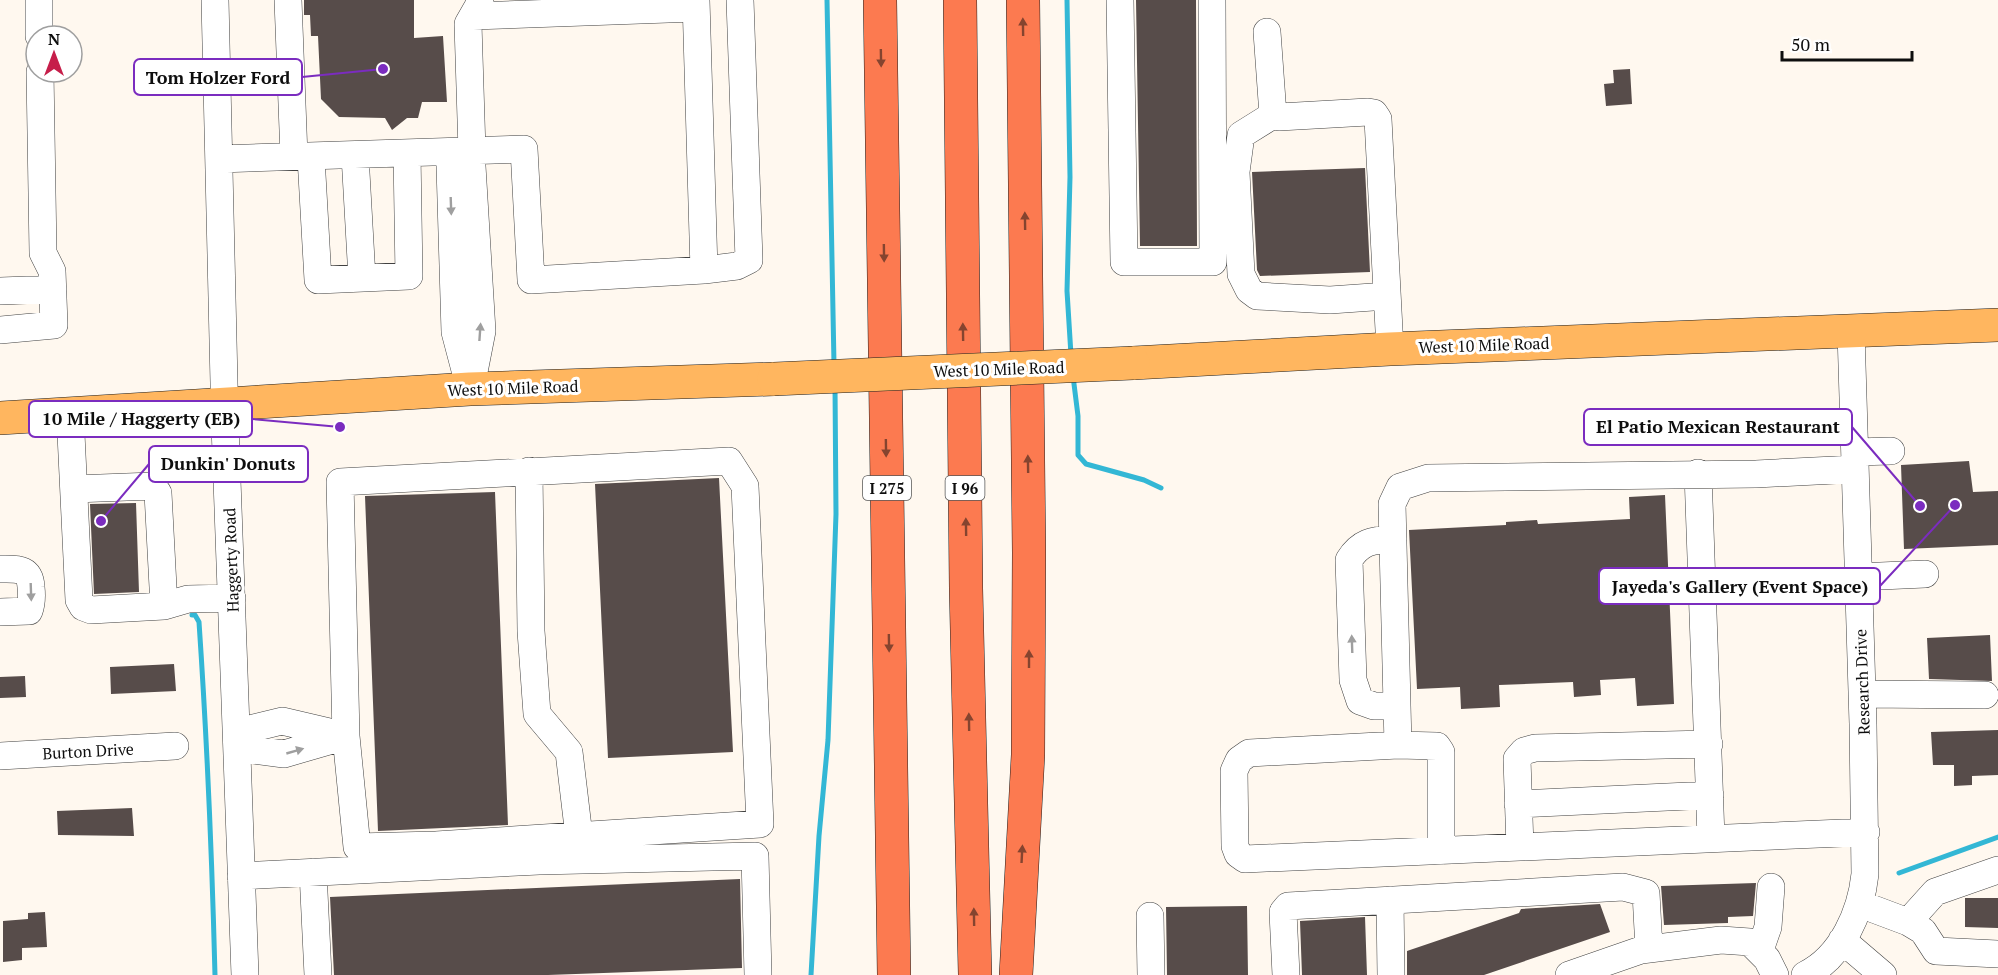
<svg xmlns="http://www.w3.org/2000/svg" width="1998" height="975" font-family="'PT Serif',serif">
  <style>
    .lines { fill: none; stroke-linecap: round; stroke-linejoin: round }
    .stream { stroke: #33b7d5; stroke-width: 5 }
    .building { fill: #574c4a }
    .minor-casing { stroke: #414141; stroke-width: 28 }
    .major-casing { stroke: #1f1f1f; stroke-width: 34 }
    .highway-casing { stroke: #1f1f1f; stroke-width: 34 }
    .minor { stroke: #fff; stroke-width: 27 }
    .major { stroke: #ffb65f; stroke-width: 33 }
    .highway { stroke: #fc7a50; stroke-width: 33 }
    .major-bridge-casing { stroke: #1f1f1f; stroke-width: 34; stroke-linecap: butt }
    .major-bridge { stroke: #ffb65f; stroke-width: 33 }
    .oneway { fill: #85442f }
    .oneway2 { fill: #9f9f9f }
    .labels { text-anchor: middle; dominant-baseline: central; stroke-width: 6; stroke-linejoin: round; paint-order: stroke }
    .shield { fill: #fff; stroke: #565656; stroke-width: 1.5 }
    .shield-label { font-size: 15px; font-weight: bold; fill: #0e0e0e }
    .street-label { font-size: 16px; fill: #0e0e0e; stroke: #fff }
    .leader { fill: none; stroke: #7b2cbf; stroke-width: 2 }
    .callout-dot { fill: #7b2cbf; stroke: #fff; stroke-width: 2 }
    .callout { fill: #fff; stroke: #7b2cbf; stroke-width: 2 }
    .callout-label { font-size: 18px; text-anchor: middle; font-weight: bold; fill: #0e0e0e }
  </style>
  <rect width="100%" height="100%" fill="#fff8ef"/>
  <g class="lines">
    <path class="stream" d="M827 0 834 364
      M1067 0 1070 177 1067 291 1071 355
      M1073 376 1078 416V455L1086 464 1144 480 1161 488
      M192 615H195L199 622C207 740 212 857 215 975
      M1899 873 1998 837
      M811 975 819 836 828 740 836 514 835 386"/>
  </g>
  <path class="building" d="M304 0H414V38L443 36 447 102H422L418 118H407L392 130 385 118 339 117 321 99 318 36H311L310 15H304Z
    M1136 0H1196L1197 246H1140Z
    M1630 69 1632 104 1606 106 1604 84 1614 83 1613 70Z
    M1365 168 1370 272 1260 276 1257 270 1252 172Z
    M1969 461 1973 492 1998 491V545L1904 549 1901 465Z
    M719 478 733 752 608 758 595 484Z
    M495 492 508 825 378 831 365 496Z
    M1665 495 1674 704 1637 706 1635 678 1600 680 1601 695 1574 697 1573 682 1499 685 1500 707 1461 709 1460 687 1417 689 1409 530 1506 525V522L1537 520 1538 524 1630 519 1629 497Z
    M136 503 139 592 94 594 90 504Z
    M1990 635 1992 681 1929 679 1927 638Z
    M174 664 176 691 111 694 110 667Z
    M25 676 26 697 0 698V677Z
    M1998 730V775L1972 776V785L1954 786V765H1933L1931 732Z
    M132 808 134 836 58 835 57 811Z
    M740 879 742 968 548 975H334L330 897Z
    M1756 883 1753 916 1728 917V923L1664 925 1661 886Z
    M1965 898H1998V928L1965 927Z
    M1600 904 1610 932 1484 975H1407V951L1519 913 1521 909Z
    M1247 906 1248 975H1167L1166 907Z
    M45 912 47 947 22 948V960L3 962V921L28 919V913Z
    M1365 917 1367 975H1302L1300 921Z"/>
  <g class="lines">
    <defs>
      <path id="minor" d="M39 0V36
        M215 0 225 425 245 975
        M288 0 294 156
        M1120 0 1124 262H1213L1212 0
        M473 16 696 8
        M1267 32 1273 115 1279 117 1368 112 1374 113 1378 119 1390 349
        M1273 115 1241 135 1236 172 1241 274 1249 290 1257 296 1330 300 1387 296
        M461 151 450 166 455 332 470 389
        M461 151 472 166 482 331 472 382
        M472 151 468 24 480 3
        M355 155 362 278
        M311 157 318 280 409 276 407 153
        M219 159 524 149 531 280 704 270 696 0
        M704 270 737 266 749 260 740 0
        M0 291 53 289
        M0 330 54 325 52 271 43 253 40 72
        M70 413 79 600 83 607 91 610 164 606 188 599 232 598
        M1855 452 1891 451
        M729 461 745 486 760 824 436 845 357 847 346 736 340 482Z
        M1855 469 1756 474 1428 478 1400 487 1392 504 1398 745 1249 753 1239 760 1234 771 1235 846 1238 854 1245 859 1866 832
        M529 471 531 631 537 714 569 752 579 836
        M1698 473 1711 838
        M74 489 153 486 158 493 164 606
        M1393 539C1372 540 1360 542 1349 560L1353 680 1360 701 1374 706H1397
        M0 569C17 569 30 567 31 587 32 596 32 603 29 611L0 612
        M1858 577 1925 574
        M1862 694 1985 695
        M237 732 282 721 346 736 284 754 237 748
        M1398 745 1437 746 1441 752V851
        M0 756 175 746
        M1518 804 1710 795
        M1520 847 1517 759 1524 751 1535 748 1709 744
        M313 872 318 975
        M241 876 539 861 755 856 758 975
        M1390 900 1391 975
        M1860 904 1908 922 1923 931 1936 951 1998 954
        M1150 916 1151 975
        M1908 922 1935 892 1998 870
        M1842 940 1883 975
        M1760 950 1768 927 1771 887
        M1286 975 1283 912 1288 906 1623 887 1646 893 1649 949
        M1569 975 1641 950 1721 940 1750 942 1767 959 1775 975
        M1805 975C1842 957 1861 912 1865 874L1863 724 1851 332"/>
      <path id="major" d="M1133 363 1390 349 1998 325
        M0 418 470 389 774 379"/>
      <path id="highway" d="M880 0 894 975
        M960 0 966 588 975 975
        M1016 975 1028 755 1029 552 1023 0"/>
    </defs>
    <use href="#minor" class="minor-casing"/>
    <use href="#major" class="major-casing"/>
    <use href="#highway" class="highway-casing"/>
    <use href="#minor" class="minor"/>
    <use href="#major" class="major"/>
    <use href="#highway" class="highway"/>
    <defs>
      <path id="major-bridge" d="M774 379 1133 363"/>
    </defs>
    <use href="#major-bridge" class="major-bridge-casing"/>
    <use href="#major-bridge" class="major-bridge"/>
  </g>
  <defs><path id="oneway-solid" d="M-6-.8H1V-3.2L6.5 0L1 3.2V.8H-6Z" transform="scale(1.5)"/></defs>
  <g class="oneway">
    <use href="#oneway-solid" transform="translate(1023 27) rotate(-91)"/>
    <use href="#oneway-solid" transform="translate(881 58) rotate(89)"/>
    <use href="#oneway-solid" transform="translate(1025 221) rotate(-91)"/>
    <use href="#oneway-solid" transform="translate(884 253) rotate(89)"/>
    <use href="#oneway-solid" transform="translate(963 332) rotate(-91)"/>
    <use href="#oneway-solid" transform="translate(886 448) rotate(89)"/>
    <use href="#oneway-solid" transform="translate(1028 464) rotate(-91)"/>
    <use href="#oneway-solid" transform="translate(966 527) rotate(-91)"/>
    <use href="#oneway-solid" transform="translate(889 643) rotate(89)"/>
    <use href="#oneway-solid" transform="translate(1029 659) rotate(-90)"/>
    <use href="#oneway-solid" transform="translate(969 722) rotate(-91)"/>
    <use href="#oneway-solid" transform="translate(1022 854) rotate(-87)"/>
    <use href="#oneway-solid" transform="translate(974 917) rotate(-91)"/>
  </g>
  <g class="oneway2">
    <use href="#oneway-solid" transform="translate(451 206) rotate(88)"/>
    <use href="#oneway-solid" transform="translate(480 332) rotate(-86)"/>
    <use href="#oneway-solid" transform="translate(31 592) rotate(88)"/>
    <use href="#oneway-solid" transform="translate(1352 644) rotate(-92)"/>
    <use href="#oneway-solid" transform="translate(295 751) rotate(-16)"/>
  </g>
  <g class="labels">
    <g class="shield">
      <rect x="863" y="476" width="48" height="24" rx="4.5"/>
      <rect x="945.5" y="476" width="39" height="24" rx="4.5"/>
    </g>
    <g class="shield-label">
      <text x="887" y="488">I 275</text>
      <text x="965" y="488">I 96</text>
    </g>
    <g class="street-label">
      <text transform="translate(1484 345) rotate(-2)">West 10 Mile Road</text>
      <text transform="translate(999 369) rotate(-2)">West 10 Mile Road</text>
      <text transform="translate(513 388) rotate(-2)">West 10 Mile Road</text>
      <text transform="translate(231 560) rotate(-92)">Haggerty Road</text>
      <text transform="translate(1862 682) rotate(-92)">Research Drive</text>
      <text transform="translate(88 751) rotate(-3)">Burton Drive</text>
    </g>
  </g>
  <path class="leader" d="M383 69L302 77M340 427L252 419M1920 506L1852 427M101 521L149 464M1955 505L1880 586"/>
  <g class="callout-dot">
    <circle cx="383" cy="69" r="6"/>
    <circle cx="340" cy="427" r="6"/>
    <circle cx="1920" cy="506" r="6"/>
    <circle cx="101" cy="521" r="6"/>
    <circle cx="1955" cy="505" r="6"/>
  </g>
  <g class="callout">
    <rect x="134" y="59" width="168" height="36" rx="6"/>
    <rect x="29" y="401" width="223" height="36" rx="6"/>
    <rect x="1584" y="409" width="268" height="36" rx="6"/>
    <rect x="149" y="446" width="159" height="36" rx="6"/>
    <rect x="1599" y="568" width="281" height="36" rx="6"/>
  </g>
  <g class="callout-label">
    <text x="218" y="84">Tom Holzer Ford</text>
    <text x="141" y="425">10 Mile / Haggerty (EB)</text>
    <text x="1718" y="433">El Patio Mexican Restaurant</text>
    <text x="228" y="470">Dunkin' Donuts</text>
    <text x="1740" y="593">Jayeda's Gallery (Event Space)</text>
  </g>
  <g transform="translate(54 54)"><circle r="28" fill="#ffffff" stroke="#9f9f9f" stroke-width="1.5"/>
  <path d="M0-4.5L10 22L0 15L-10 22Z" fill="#c61e4a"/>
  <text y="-9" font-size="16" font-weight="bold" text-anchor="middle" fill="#0e0e0e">N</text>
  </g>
  <path d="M1782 51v9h130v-9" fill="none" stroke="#0e0e0e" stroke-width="3"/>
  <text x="1791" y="51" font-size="18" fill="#0e0e0e" stroke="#ffffff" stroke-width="4.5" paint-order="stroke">50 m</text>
</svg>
